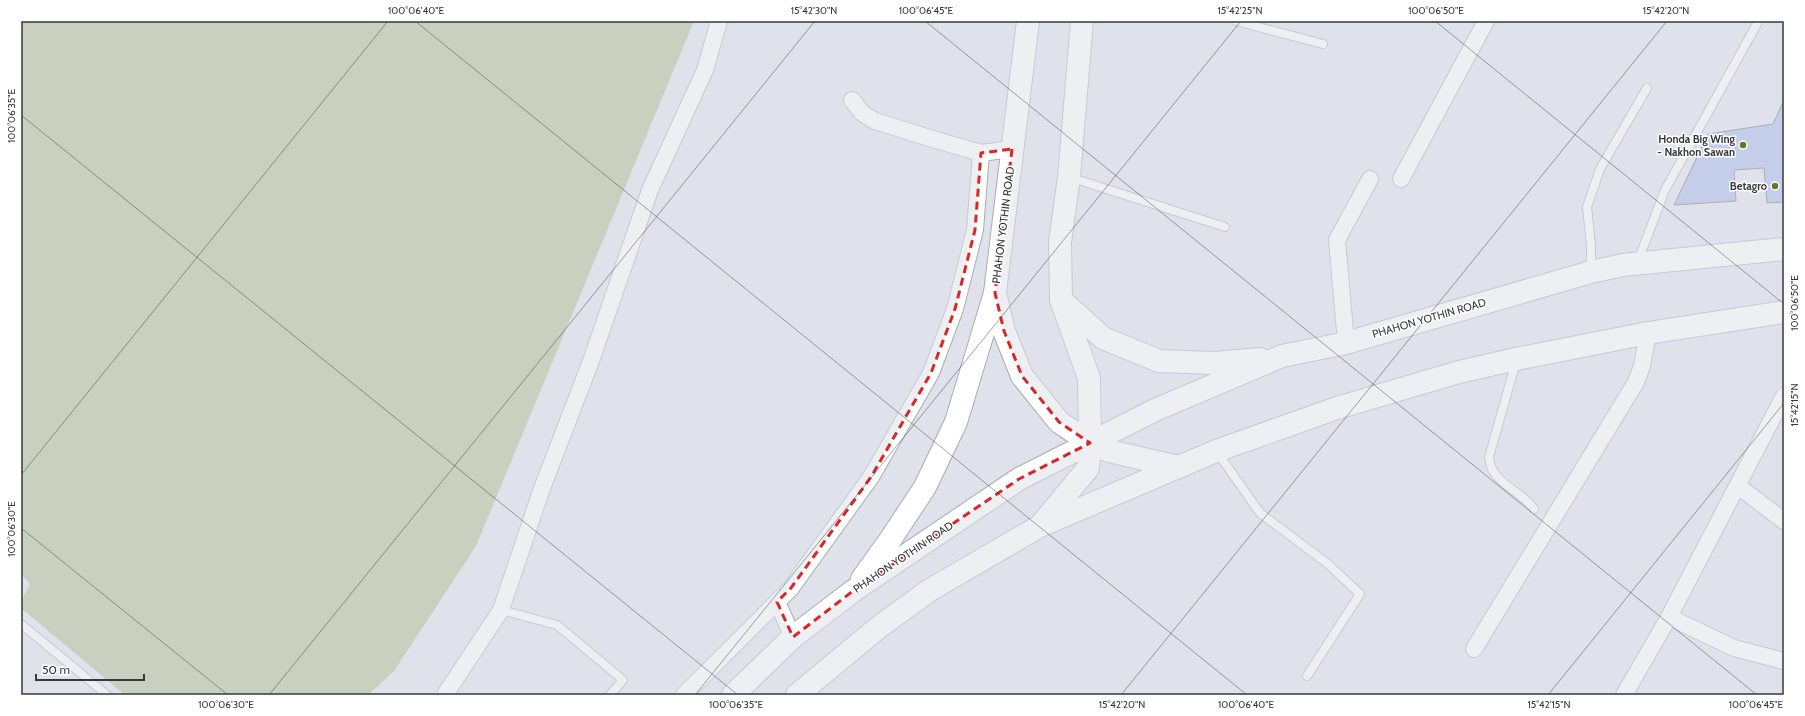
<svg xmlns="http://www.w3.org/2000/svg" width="1805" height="716" font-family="Cabin,sans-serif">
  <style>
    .green { fill: #b0ba8f }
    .building { fill: #a5b5ea; stroke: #6c6f76 }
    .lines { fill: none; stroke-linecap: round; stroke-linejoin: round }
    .lane-casing { stroke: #a9acb4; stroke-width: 10 }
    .street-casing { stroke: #a9acb4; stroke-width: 18 }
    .secondary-casing { stroke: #a9acb4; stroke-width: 24 }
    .primary-casing { stroke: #a9acb4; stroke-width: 24 }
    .lane { stroke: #fff; stroke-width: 8 }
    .street { stroke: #fff; stroke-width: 16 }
    .secondary { stroke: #fff; stroke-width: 22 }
    .primary { stroke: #fff; stroke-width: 22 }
    .marked { fill: none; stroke: #d62828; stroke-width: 3; stroke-dasharray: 8 5; stroke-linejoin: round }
    .ticks { fill: none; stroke: #37383b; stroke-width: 1; stroke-opacity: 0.45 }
    .poi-dot { fill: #687522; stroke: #fff; stroke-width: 1.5 }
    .labels { text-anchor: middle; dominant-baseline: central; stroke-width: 3; stroke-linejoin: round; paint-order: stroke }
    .poi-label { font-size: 11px; font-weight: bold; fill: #37383b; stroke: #fff; text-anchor: end }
    .street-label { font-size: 11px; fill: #37383b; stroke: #fff }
    .neatline { fill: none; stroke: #37383b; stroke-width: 1.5 }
    .ticks-label { font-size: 10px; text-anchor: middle; fill: #37383b }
  </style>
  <rect width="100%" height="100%" fill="#dfe2ea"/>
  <path class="green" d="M21 21H694L476 546 394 671 368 695H125L21 608V602L30 584 21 574Z"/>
  <path class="building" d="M1784 100V202L1767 203 1764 168 1734 170 1736 201 1674 205 1708 134 1773 124Z"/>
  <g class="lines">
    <defs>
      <path id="lane" d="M1236 21 1323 44
        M1069 177 1225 227
        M1638 261 1665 190 1758 22
        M1591 271V245L1587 207 1600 169 1647 88
        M1516 362 1489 457C1490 461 1490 466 1492 469 1502 487 1523 493 1534 509
        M1217 452 1260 513 1328 564 1360 594 1307 676
        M501 610 557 625 623 680 610 695
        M21 624 107 695"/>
      <path id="street" d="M852 100 862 113 875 121 936 140 981 153 1012 149
        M1401 179 1486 21
        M1346 343 1337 240 1370 179
        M1738 486 1784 521
        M1669 617 1734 648 1784 661
        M793 637 777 602 791 588 871 477 931 373 955 309 975 230 981 153
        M1474 649 1636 382 1642 366 1648 333
        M448 695 446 693 501 610 541 491 591 361 650 190 705 70 719 21
        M684 695 777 602
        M1624 695 1669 617 1784 396"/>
      <path id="secondary" d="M1028 21 995 293 1004 331 1022 376 1059 422 1090 443 1109 451 1179 467
        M1040 526 1088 468 1090 443 1089 378 1061 300 1060 242 1069 177 1082 21"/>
      <path id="primary" d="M1061 300 1103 338 1159 361 1214 363 1260 359
        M862 579 890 540 925 487 956 422 995 293
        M733 695 793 637 853 591 1019 479 1155 410 1282 356 1346 343 1591 272 1623 265 1784 249
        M797 695 879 627 930 590 1040 526 1216 451 1337 408 1459 372 1516 359 1648 333 1784 312"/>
    </defs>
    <use href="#lane" class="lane-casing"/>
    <use href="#street" class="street-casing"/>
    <use href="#secondary" class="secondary-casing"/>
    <use href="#primary" class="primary-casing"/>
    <use href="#lane" class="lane"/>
    <use href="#street" class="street"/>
    <use href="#secondary" class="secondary"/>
    <use href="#primary" class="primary"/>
  </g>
  <path d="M0 0H1805V716H0ZM1012 149 995 293 1004 331 1022 376 1059 422 1090 443 1019 479 853 591 793 637 777 602 791 588 871 477 931 373 955 309 975 230 981 153Z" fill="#dfe2ea" fill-opacity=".55" fill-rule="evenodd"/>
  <path class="marked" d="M1012 149 995 293 1004 331 1022 376 1059 422 1090 443 1019 479 853 591 793 637 777 602 791 588 871 477 931 373 955 309 975 230 981 153Z"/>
  <path class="ticks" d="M415 21 1247 695M925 21 1757 695M1435 21 1784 304M21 115 738 695M21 475 388 21M21 528 228 695M269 695 815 21M695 695 1241 21M1121 695 1667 21M1548 695 1784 403"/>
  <g class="poi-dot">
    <circle cx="1743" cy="145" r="4"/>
    <circle cx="1775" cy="186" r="4"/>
  </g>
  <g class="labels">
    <g class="poi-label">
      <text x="1735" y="139">Honda Big Wing<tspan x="1735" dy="13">- Nakhon Sawan</tspan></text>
      <text x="1767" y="186">Betagro</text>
    </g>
    <g class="street-label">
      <text transform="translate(1003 225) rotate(-83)">PHAHON YOTHIN ROAD</text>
      <text transform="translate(1429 318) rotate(-16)">PHAHON YOTHIN ROAD</text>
      <text transform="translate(903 557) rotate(-34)">PHAHON YOTHIN ROAD</text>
    </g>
  </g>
  <rect width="1805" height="716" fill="none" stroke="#ffffff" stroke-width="44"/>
  <path d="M36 674v6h108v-6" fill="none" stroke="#37383b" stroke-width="2"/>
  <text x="42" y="674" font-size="12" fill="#37383b" stroke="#ffffff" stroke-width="3" paint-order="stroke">50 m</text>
  <rect x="22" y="22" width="1761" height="672" class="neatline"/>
  <g class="ticks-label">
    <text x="416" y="14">100°06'40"E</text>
    <text x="814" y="14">15°42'30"N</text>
    <text x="926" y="14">100°06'45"E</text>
    <text x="1240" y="14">15°42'25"N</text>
    <text x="1436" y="14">100°06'50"E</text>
    <text x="1666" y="14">15°42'20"N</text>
    <text transform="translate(11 116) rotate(-90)" y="4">100°06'35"E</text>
    <text transform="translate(1794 303) rotate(-90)" y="4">100°06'50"E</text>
    <text transform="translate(1794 405) rotate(-90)" y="4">15°42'15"N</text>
    <text transform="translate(11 529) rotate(-90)" y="4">100°06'30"E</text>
    <text x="226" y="708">100°06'30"E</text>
    <text x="736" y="708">100°06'35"E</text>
    <text x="1122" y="708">15°42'20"N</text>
    <text x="1246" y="708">100°06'40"E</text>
    <text x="1549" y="708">15°42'15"N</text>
    <text x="1756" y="708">100°06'45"E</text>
  </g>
</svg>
